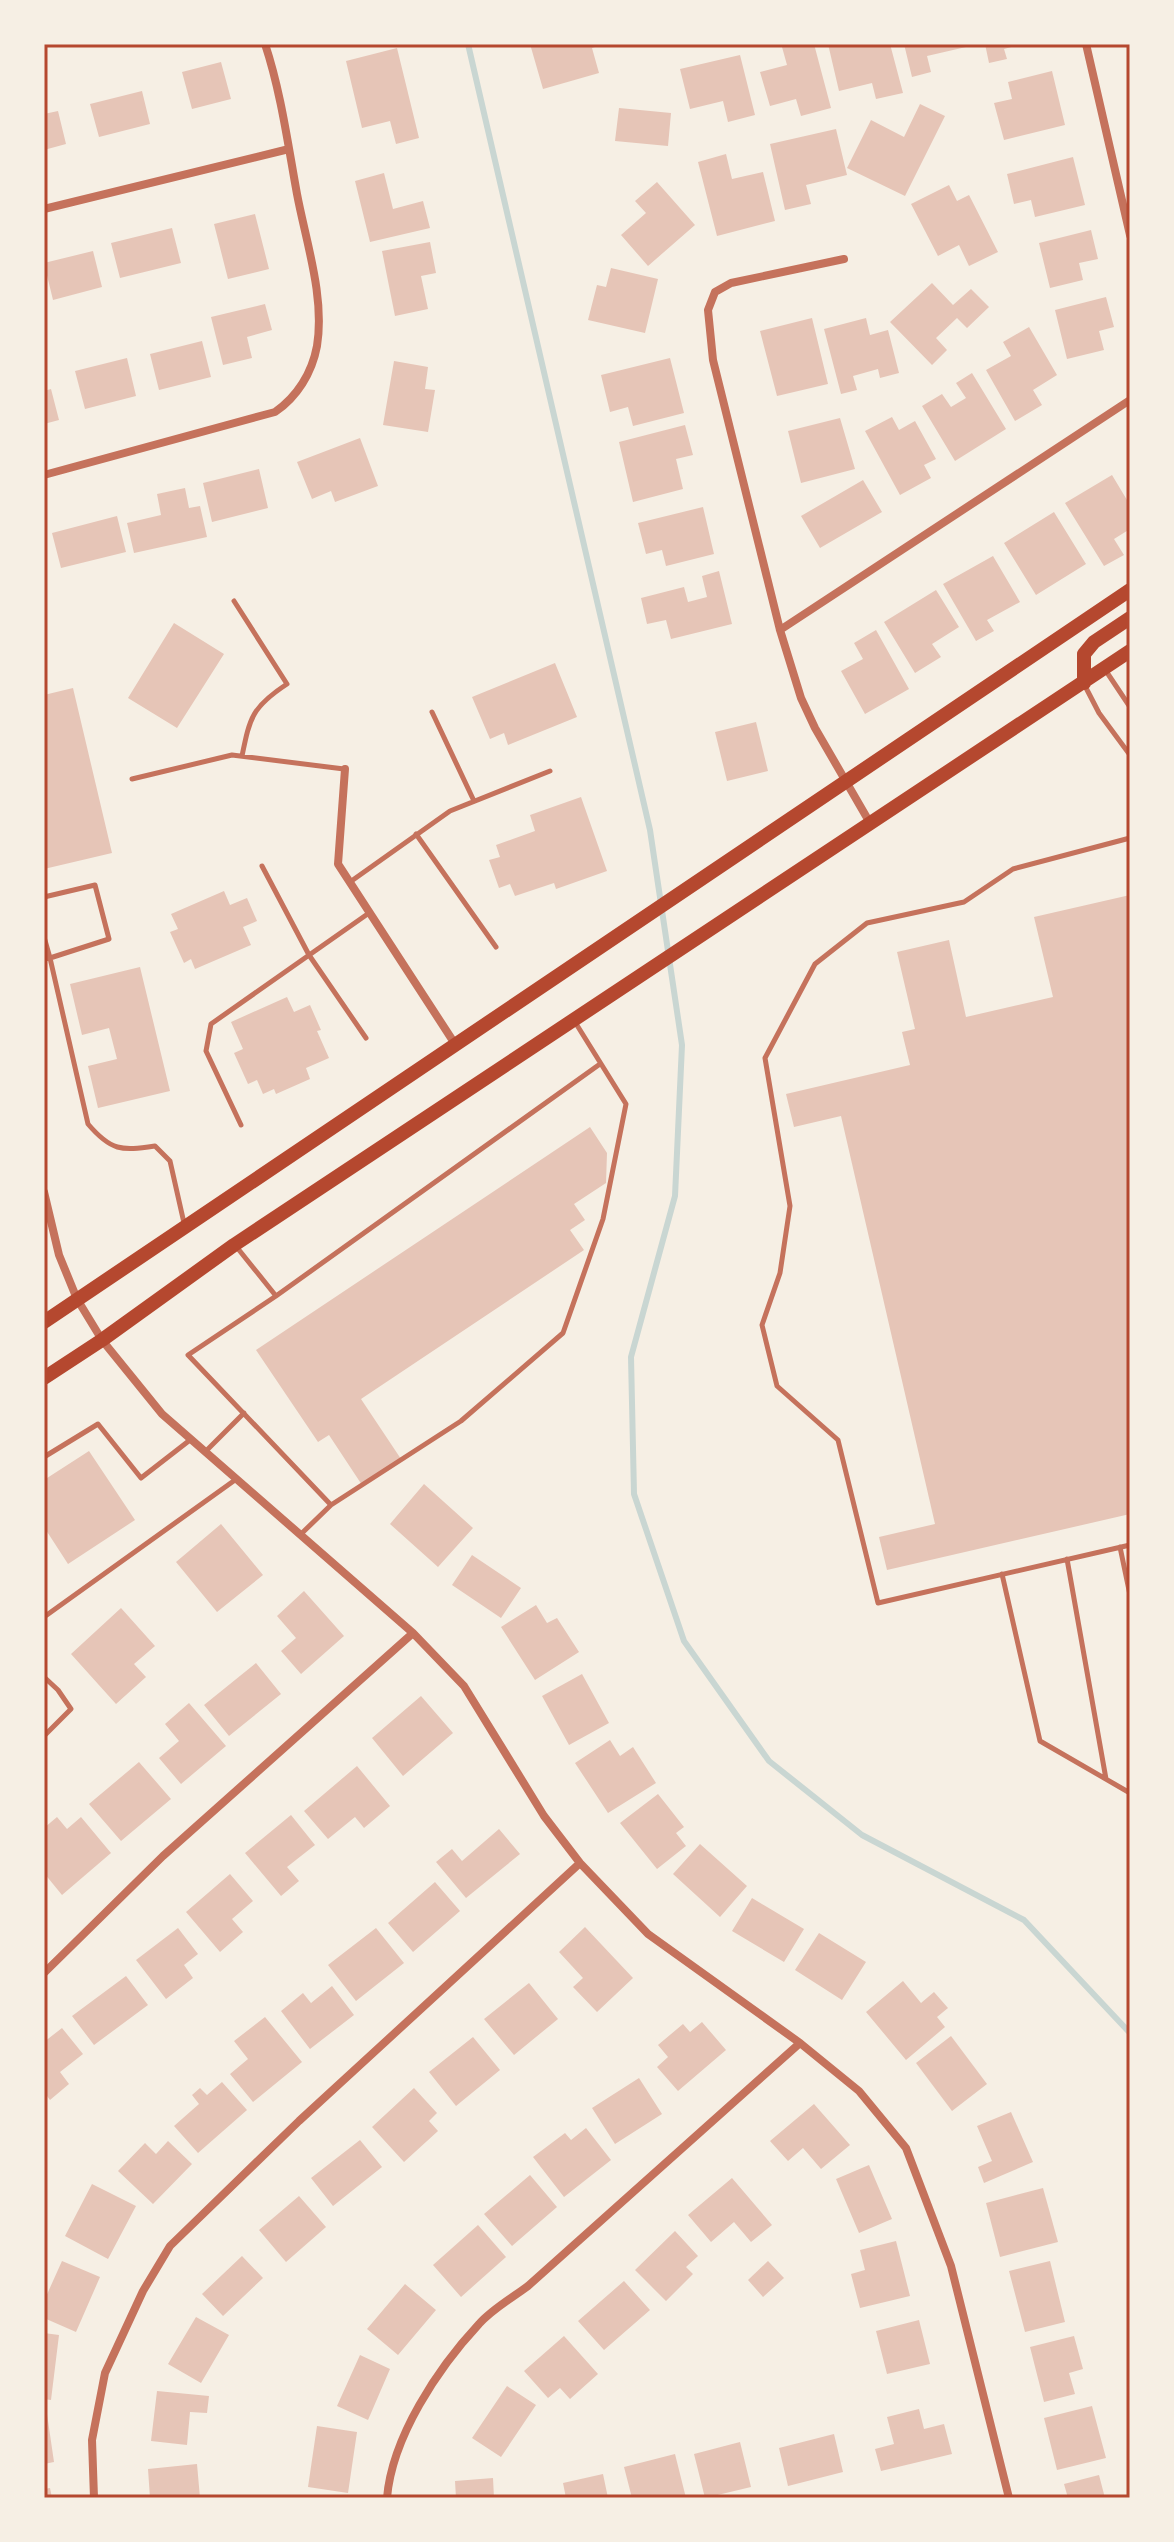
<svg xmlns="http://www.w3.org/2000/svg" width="1174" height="2542" font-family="Lato,sans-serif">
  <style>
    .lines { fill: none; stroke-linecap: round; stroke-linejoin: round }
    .stream { stroke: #c9d6d2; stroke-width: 6 }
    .building { fill: #e6c5b7 }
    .service { stroke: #c5725c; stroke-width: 5 }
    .minor { stroke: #c5725c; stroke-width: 8 }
    .secondary { stroke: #b5482f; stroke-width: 14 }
    .neatline { fill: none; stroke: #b5482f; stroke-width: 3 }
  </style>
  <rect width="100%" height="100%" fill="#f6efe4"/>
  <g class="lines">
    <path class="stream" d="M468 44 650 830 682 1045 675 1196 631 1357 634 1494 684 1641 769 1761 862 1835 1024 1920 1130 2033"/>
  </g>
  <path class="building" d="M530 44H604L592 48 599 73 543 89Z
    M792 44H814L831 108 801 116 796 99 770 106 760 72 787 65 782 47Z
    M828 44H890L903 93 876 99 872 83 839 91Z
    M904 44H965L966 47 927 56 931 72 912 77Z
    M985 44H1019V45L1004 49 1007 59 989 63Z
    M397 48 419 138 396 144 390 121 362 128 346 61Z
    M740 55 755 115 728 122 723 101 690 109 680 69Z
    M221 62 231 99 192 109 182 72Z
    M1052 71 1065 125 1004 140 994 103 1012 99 1008 82Z
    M142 91 150 124 99 137 90 104Z
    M920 104 945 116 905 196 847 168 871 120 904 137Z
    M619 108 671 113 668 146 615 141Z
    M58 111 66 144 44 150V114Z
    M836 129 847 175 806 185 811 204 785 210 770 144Z
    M726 154 732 179 763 172 775 221 717 236 698 162Z
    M1073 157 1085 205 1035 217 1031 200 1014 204 1007 174Z
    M384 173 393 209 423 201 430 228 370 242 355 181Z
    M657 182 695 225 648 266 621 235 646 213 635 201Z
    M949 185 957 201 969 195 998 252 969 266 959 245 938 256 911 204Z
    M255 214 269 269 228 279 214 224Z
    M172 228 181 263 120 278 111 243Z
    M1091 230 1098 259 1079 263 1083 280 1050 288 1039 243Z
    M430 242 436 273 421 276 428 309 395 316 382 251Z
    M93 251 102 287 53 300 44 263Z
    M611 268 658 279 645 333 588 320 597 285 606 287Z
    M932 283 953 305 971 289 989 307 967 328 957 318 936 338 947 350 932 365 890 322Z
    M1106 297 1114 327 1099 331 1104 350 1067 359 1055 310Z
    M265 304 272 330 247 337 252 358 223 365 211 317Z
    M812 318 828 384 777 396 760 331Z
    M866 318 870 335 888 330 899 373 880 378 878 369 853 376 857 390 841 394 824 329Z
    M1029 327 1057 375 1033 390 1042 405 1015 421 986 370 1011 356 1003 342Z
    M202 341 211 377 159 390 150 354Z
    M127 358 136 396 85 409 75 371Z
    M670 358 684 413 633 426 628 407 610 412 601 375Z
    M394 361 428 367 425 389 435 390 428 432 383 425Z
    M972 373 1006 429 955 461 922 406 942 394 951 407 966 398 956 383Z
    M51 389 59 420 44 424V391Z
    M892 417 899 430 915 421 936 459 924 465 931 478 900 495 865 431Z
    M840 418 855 469 801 483 788 431Z
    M685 425 693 455 676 459 683 489 633 502 619 442Z
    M360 438 378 486 335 502 331 491 312 499 297 462Z
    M259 469 268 508 212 522 203 483Z
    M1112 475 1130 505V529L1114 539 1124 555 1104 566 1065 503Z
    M863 480 882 512 820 548 801 516Z
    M185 488 189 508 200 506 207 537 134 553 127 523 161 515 157 494Z
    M703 507 714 554 666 566 662 550 646 554 638 523Z
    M1054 512 1086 564 1036 595 1004 543Z
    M117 516 126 552 61 568 52 533Z
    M993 556 1020 602 987 620 994 631 976 641 943 584Z
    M719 571 732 624 671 639 666 620 647 624 641 598 684 587 688 602 707 597 702 576Z
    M936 590 959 627 932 644 941 657 915 673 884 622Z
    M174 623 224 654 177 728 128 698Z
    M876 630 909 689 865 714 841 671 863 659 854 643Z
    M555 663 577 717 508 745 504 733 490 739 472 697Z
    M73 688 112 853 44 869V695Z
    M756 722 768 771 727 781 715 732Z
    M581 797 607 871 556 889 554 883 515 896 510 884 499 888 489 860 500 857 496 845 535 831 530 815Z
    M224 891 230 905 247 898 257 921 243 927 251 945 195 969 191 959 184 963 170 932 178 929 171 914Z
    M1130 895V1514L887 1570 879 1537 935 1524 841 1116 794 1127 786 1094 910 1065 902 1032 915 1029 897 952 949 940 966 1017 1053 997 1034 917Z
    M140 967 170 1091 98 1108 88 1066 117 1059 109 1028 82 1035 70 984Z
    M287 997 294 1012 310 1005 321 1030 317 1031 329 1058 306 1068 310 1079 276 1094 274 1089 263 1094 257 1080 248 1084 234 1053 243 1049 231 1022Z
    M590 1127 607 1153 606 1183 574 1204 585 1220 570 1230 584 1250 361 1399 401 1459 362 1485 329 1435 318 1442 256 1350Z
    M89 1451 135 1520 68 1564 44 1527V1480Z
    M424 1484 473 1528 438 1567 390 1524Z
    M221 1524 263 1575 217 1612 176 1562Z
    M472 1555 521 1588 501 1618 452 1585Z
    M304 1591 344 1636 301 1674 281 1651 296 1638 277 1616Z
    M536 1605 547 1623 557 1618 579 1652 535 1680 501 1627Z
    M121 1608 155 1646 134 1664 146 1677 116 1704 71 1654Z
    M256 1663 281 1694 229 1736 204 1705Z
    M582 1674 609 1723 569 1745 542 1696Z
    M421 1696 453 1733 403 1776 372 1738Z
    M189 1703 226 1746 181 1784 159 1758 179 1741 165 1724Z
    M610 1740 620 1756 633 1747 656 1783 608 1813 575 1763Z
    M139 1762 171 1799 121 1841 89 1804Z
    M357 1766 390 1806 364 1828 355 1817 328 1839 304 1811Z
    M658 1794 684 1827 676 1833 686 1846 657 1869 620 1823Z
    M291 1815 315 1845 287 1867 299 1881 281 1896 245 1853Z
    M57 1817 67 1829 81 1817 111 1853 62 1895 44 1873V1853L47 1850 44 1847V1828Z
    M499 1829 520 1854 466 1898 436 1862 452 1849 462 1861Z
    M700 1844 747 1886 720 1917 673 1874Z
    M230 1874 253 1901 232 1919 243 1932 220 1952 186 1912Z
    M435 1882 460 1911 413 1952 388 1923Z
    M752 1898 804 1929 784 1962 732 1931Z
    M585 1927 633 1978 597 2012 573 1987 583 1978 559 1952Z
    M178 1928 198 1954 184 1965 193 1978 166 1999 136 1960Z
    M376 1928 404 1963 356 2001 328 1965Z
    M819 1933 866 1962 842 2000 795 1970Z
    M126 1976 148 2005 94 2045 72 2016Z
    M903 1981 921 2003 934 1992 948 2008 937 2017 945 2027 906 2060 866 2012Z
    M529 1983 558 2019 514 2055 484 2019Z
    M332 1986 354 2015 310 2049 281 2011 303 1993 311 2003Z
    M265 2017 302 2062 253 2102 230 2074 248 2059 234 2041Z
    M702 2022 726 2050 678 2091 657 2067 668 2057 658 2045 683 2024 690 2032Z
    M62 2028 83 2054 60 2072 69 2084 50 2100 44 2092V2042Z
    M951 2036 987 2084 952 2111 916 2063Z
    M473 2037 500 2070 456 2106 429 2072Z
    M639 2078 662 2114 615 2144 592 2108Z
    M222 2082 247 2110 198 2153 174 2126 199 2104 192 2095 200 2088 207 2095Z
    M414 2088 437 2113 429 2121 438 2131 404 2162 372 2127Z
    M814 2104 850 2145 821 2169 803 2148 788 2161 770 2141Z
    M1011 2112 1033 2162 984 2183 978 2167 992 2161 977 2126Z
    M586 2128 611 2160 564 2197 533 2157 565 2133 571 2140Z
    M360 2140 382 2167 333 2206 311 2178Z
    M168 2141 192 2164 153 2204 118 2171 145 2143 156 2154Z
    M869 2165 892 2219 859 2233 836 2179Z
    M530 2175 557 2207 512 2246 484 2214Z
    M732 2178 772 2225 751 2242 734 2222 711 2242 688 2215Z
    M92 2184 136 2206 108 2259 65 2236Z
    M1043 2188 1058 2242 1000 2257 986 2203Z
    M299 2196 326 2227 286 2262 259 2230Z
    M478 2225 506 2257 461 2297 433 2265Z
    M675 2231 698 2256 686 2267 693 2274 666 2301 635 2270Z
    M896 2241 910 2296 860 2308 851 2274 865 2270 860 2250Z
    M242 2256 263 2278 223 2316 202 2294Z
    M62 2261 100 2277 76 2332 44 2318V2301Z
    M768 2261 784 2278 763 2297 748 2280Z
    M1050 2261 1065 2322 1025 2332 1009 2271Z
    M624 2281 650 2310 604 2350 578 2321Z
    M405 2284 436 2310 398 2355 367 2329Z
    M196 2317 229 2335 201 2383 168 2364Z
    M919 2320 930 2364 887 2374 876 2331Z
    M44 2333 59 2335 51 2400 44 2399Z
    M564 2336 598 2374 570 2399 560 2388 548 2398 524 2371Z
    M1074 2336 1083 2369 1069 2373 1075 2394 1044 2402 1030 2347Z
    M360 2355 390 2369 368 2420 337 2406Z
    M507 2386 536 2405 501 2457 472 2438Z
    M157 2391 209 2396 207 2413 190 2412 187 2445 151 2441Z
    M1092 2406 1106 2458 1057 2470 1044 2418Z
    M919 2409 924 2429 944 2424 952 2454 881 2471 875 2449 894 2444 887 2417Z
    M47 2414 54 2462 44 2464V2415Z
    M317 2426 357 2432 348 2493 308 2487Z
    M834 2434 843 2472 788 2486 779 2448Z
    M740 2442 751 2487 705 2498 694 2454Z
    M675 2454 686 2498H632L624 2467Z
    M197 2464 200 2498H150L148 2469Z
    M603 2474 608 2498H566L563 2483Z
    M1099 2475 1105 2498H1068L1064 2484Z
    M493 2478 494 2498H456L455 2481Z
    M50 2488 52 2498H44V2489Z"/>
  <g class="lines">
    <path class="service" d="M234 601 287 684C252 707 250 717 242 756
      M1106 671 1130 707
      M1084 684 1099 713 1130 755
      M432 712 474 801
      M132 779 232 755 344 769
      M416 834 496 947
      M1130 838 1013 869 964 902 867 923 815 964 765 1058 790 1206 780 1273 762 1325 777 1386 838 1440 878 1603 1130 1545
      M262 866 309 955 366 1038
      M350 882 450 811 550 771
      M44 897 95 885 109 939 50 958 44 937
      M44 959 50 958 88 1124C111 1151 121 1151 155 1146L170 1161 184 1223
      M241 1125 206 1051 211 1024 369 913
      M235 1245 276 1296 188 1355 331 1505 461 1421 563 1333 603 1219 626 1104 575 1022
      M276 1296 600 1064
      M205 1452 244 1413
      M44 1457 98 1424 141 1478 190 1440
      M300 1535 331 1505
      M1120 1547 1130 1595
      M1067 1559 1106 1779
      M1002 1574 1040 1741 1130 1793
      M44 1617 235 1480
      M44 1677 58 1690 71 1709 44 1736"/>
    <path class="minor" d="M1086 44 1130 235
      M44 209 289 149
      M844 259 731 283 715 292 708 310 713 360 780 630 801 698 815 728 870 823
      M44 475 275 412C297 397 312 373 317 346 325 297 306 242 297 194 288 145 281 92 265 44
      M780 630 1130 400
      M345 769 338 864 455 1044
      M44 1192 59 1255 77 1299 102 1340 162 1414 413 1633 464 1686 544 1816 580 1863 648 1934 800 2043 859 2091 906 2148 951 2266 1009 2498
      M44 1973 163 1856 413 1633
      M94 2498 92 2440 105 2373 143 2291 170 2246 299 2121 580 1863
      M387 2498C392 2437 438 2368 479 2324 492 2309 512 2298 528 2286L800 2043"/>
    <path class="secondary" d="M1084 683V654L1094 642 1130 618
      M44 1322 1130 590
      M44 1378 102 1340 234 1245 1130 651"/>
  </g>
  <rect width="1174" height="2542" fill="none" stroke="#f6efe4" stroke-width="92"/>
  <rect x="46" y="46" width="1082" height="2450" class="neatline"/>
</svg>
